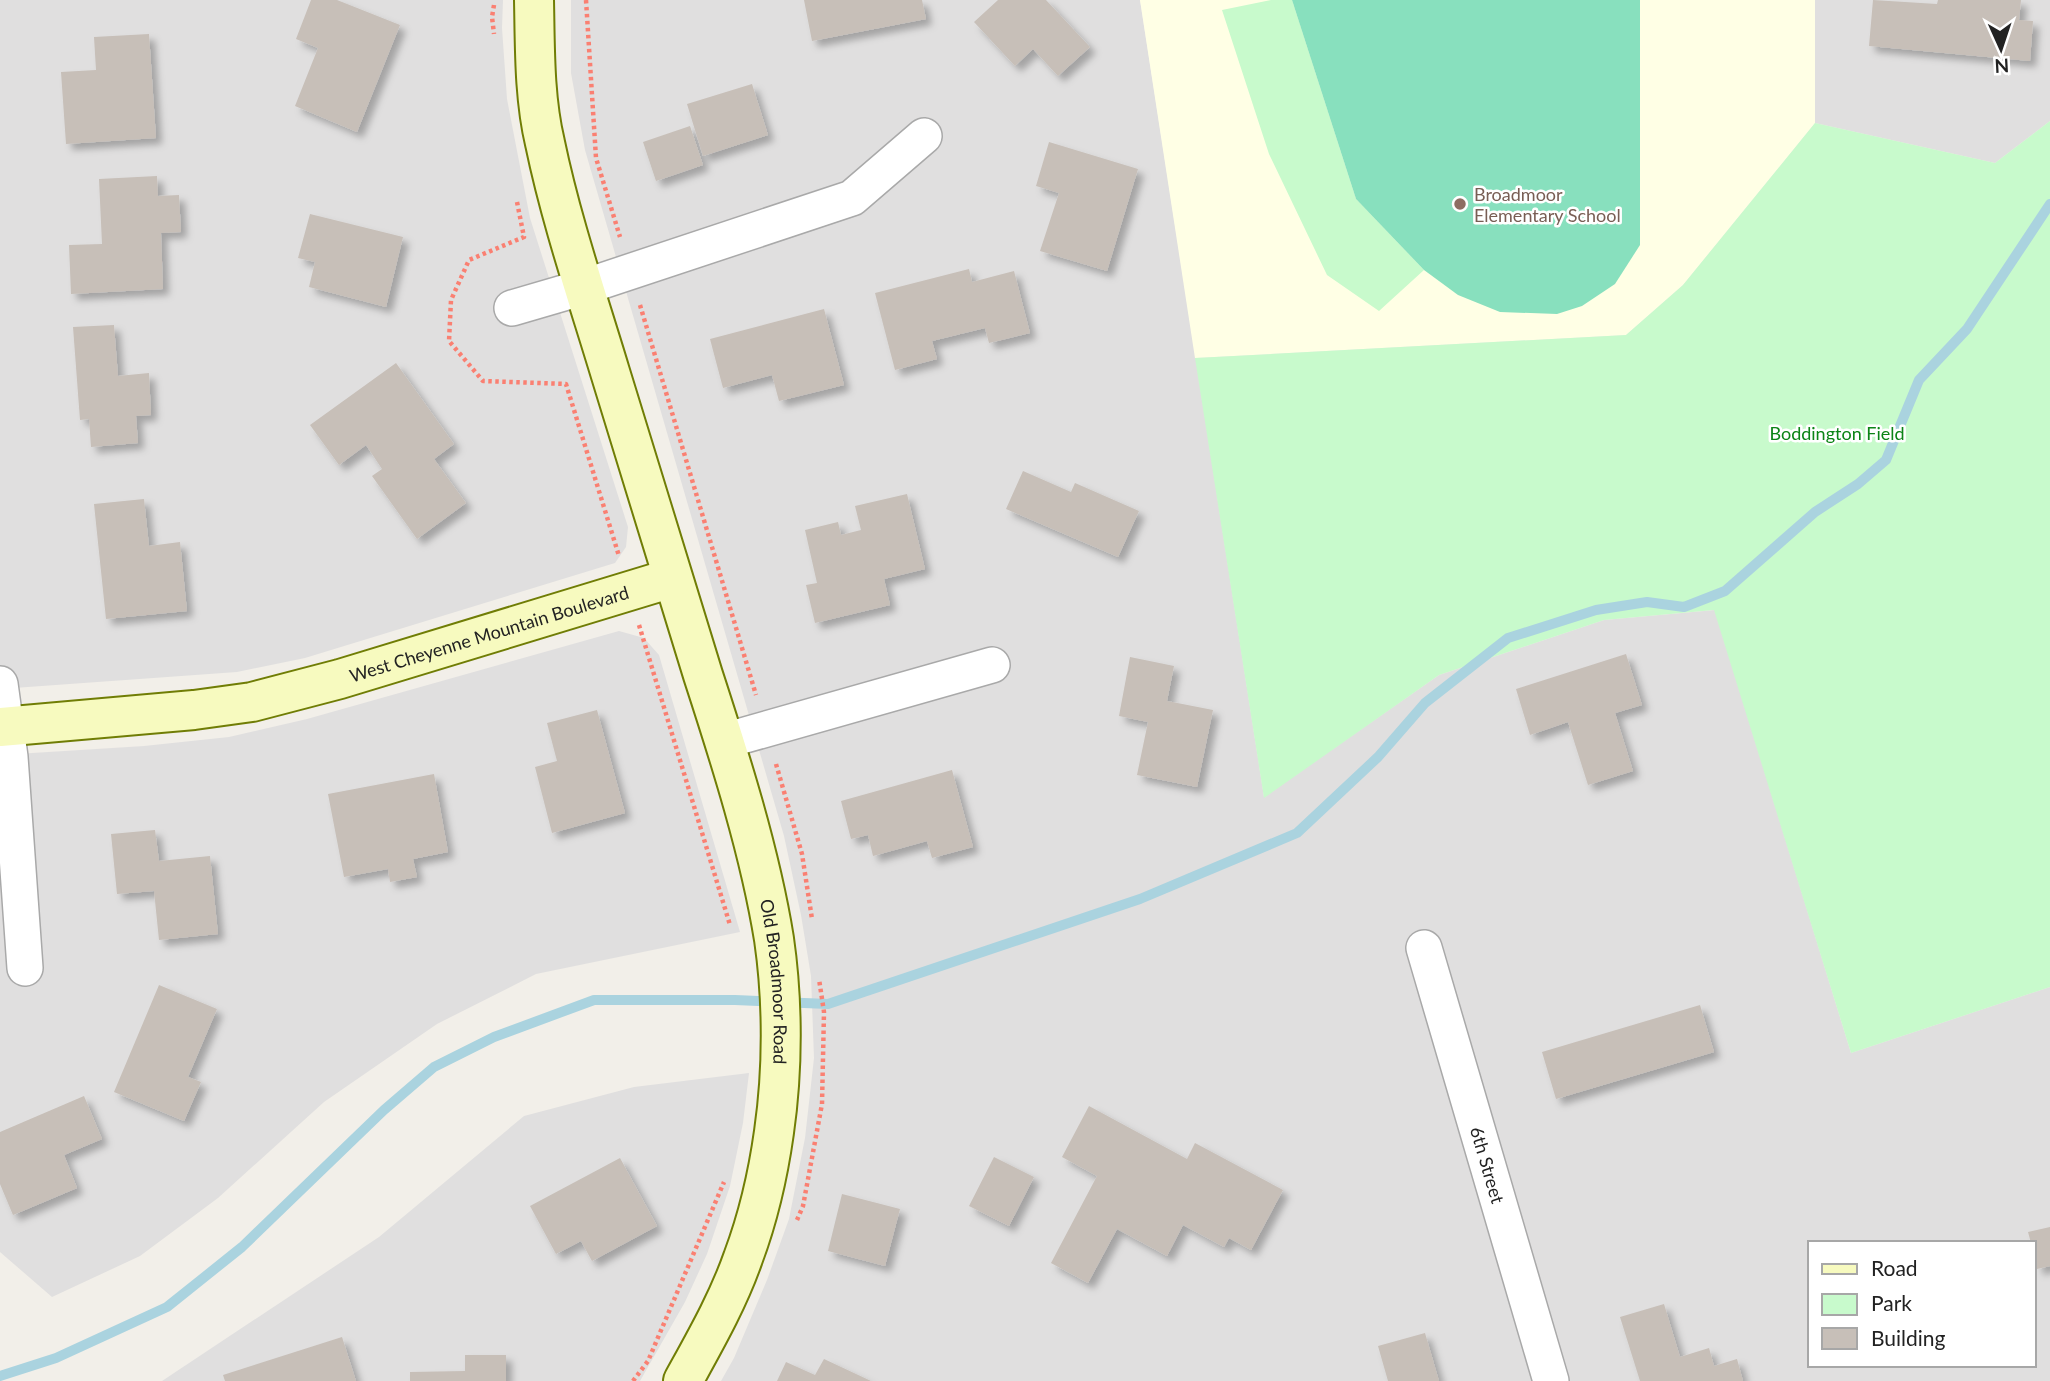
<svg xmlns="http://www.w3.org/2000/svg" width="2050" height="1381" font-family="Lato,sans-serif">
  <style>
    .residential { fill: #e0dfdf; fill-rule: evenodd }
    .education { fill: #ffffe5 }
    .park { fill: #c8facc }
    .pitch { fill: #88e0be }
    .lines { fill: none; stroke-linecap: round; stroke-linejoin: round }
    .stream { stroke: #aad3df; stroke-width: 10 }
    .building { fill: #c7bfb8; filter: url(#shadow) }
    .street-casing { stroke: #a9a9a9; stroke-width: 38 }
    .secondary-casing { stroke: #707d05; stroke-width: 42 }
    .path { stroke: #fa8072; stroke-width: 4.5; stroke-dasharray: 3.5 3.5; stroke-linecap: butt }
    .street { stroke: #fff; stroke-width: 35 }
    .secondary { stroke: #f7fabf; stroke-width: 38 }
    .education-dot { fill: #8d6e63; stroke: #fff; stroke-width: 2.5 }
    .labels { text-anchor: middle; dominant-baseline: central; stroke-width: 5; stroke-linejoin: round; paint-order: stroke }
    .education-label { font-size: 18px; fill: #785e54; stroke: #fff; text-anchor: start }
    .park-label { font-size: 18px; fill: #0c8416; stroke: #fff }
    .street-label { font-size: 18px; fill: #222; stroke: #fff }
  </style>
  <defs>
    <filter id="shadow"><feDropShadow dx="6" dy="6" stdDeviation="3.5" flood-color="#0004"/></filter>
  </defs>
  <rect width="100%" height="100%" fill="#f2efe9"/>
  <path class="residential" d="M0 0H503L502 28 507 99 530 218 628 527 626 547 615 563 305 658 237 672 0 689Z
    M571 0H1140L1264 797 1439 675 1604 620 1715 610 1851 1053 2050 987V1381H721L734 1358 767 1280 789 1219 805 1138 814 1058 811 976 801 915 784 836 585 150 571 73ZM1810 1243H2034V1365H1810Z
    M1815 0H2050V121L1995 163 1815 123Z
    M619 631 644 638 659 655 740 932 536 974 437 1024 324 1102 218 1198 140 1256 52 1297 0 1252V755L144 746 229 737 307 719Z
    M749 1073 743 1123 730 1186 707 1254 685 1302 640 1381H162L379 1237 524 1116 634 1087Z"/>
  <path class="education" d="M1140 0H1815V123L1683 285 1626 335 1195 358Z"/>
  <path class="park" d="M1271 0H1292L1356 199 1424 270 1379 311 1327 275 1269 154 1222 10Z
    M2050 121V987L1851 1053 1714 610 1604 620 1439 675 1264 798 1195 358 1626 335 1683 285 1815 123 1995 163Z"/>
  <path class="pitch" d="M1292 0H1640V245L1615 284 1582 306 1557 314 1500 312 1458 295 1424 270 1356 199Z"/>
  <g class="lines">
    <path class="stream" d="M0 1376 56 1358 167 1307 242 1247 384 1110 434 1067 494 1037 594 1000H735L828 1004 1140 899 1297 833 1378 757 1425 703 1508 638 1596 610 1647 602 1684 607 1725 591 1815 512 1858 484 1886 460 1919 380 1967 329 2050 204"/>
  </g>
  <path class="building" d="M311 0H337L400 25 357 132 295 106 318 48 296 39Z
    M804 0H922L926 19 812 41Z
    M998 0H1046L1090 47 1058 76 1033 49 1015 66 974 22Z
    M1873 0 1937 4 1938 0H2021L2019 20 2033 21 2030 61 1869 46Z
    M149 34 156 138 66 144 61 72 96 70 94 37Z
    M752 84 768 135 703 156 687 104Z
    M690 126 703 165 656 181 643 142Z
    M1049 142 1138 169 1107 271 1040 251 1059 193 1036 186Z
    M157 176 158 196 179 195 181 232 161 233 163 289 71 294 69 245 102 244 99 179Z
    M310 214 403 237 386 307 309 287 315 262 298 258Z
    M969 269 972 282 1014 271 1030 333 989 343 985 328 932 341 937 359 895 370 875 293Z
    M824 309 844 385 779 401 772 375 723 388 710 339Z
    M114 325 118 376 149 373 151 415 136 416 138 443 91 447 89 419 80 420 73 327Z
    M396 363 454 444 434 459 466 503 417 539 372 476 382 469 366 445 339 465 310 425Z
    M1023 471 1071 492 1075 483 1139 511 1118 557 1006 509Z
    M907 494 925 569 884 579 890 605 815 623 806 585 817 583 805 530 838 522 841 535 861 530 855 506Z
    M144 499 149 546 180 542 187 611 106 619 94 504Z
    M1626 654 1642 705 1615 713 1633 771 1588 785 1568 722 1530 735 1516 689Z
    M1130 657 1174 666 1167 701 1213 710 1197 787 1137 775 1148 722 1119 716Z
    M597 710 625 813 552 833 535 767 557 761 547 723Z
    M952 770 973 847 932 858 927 841 873 856 868 835 851 839 841 801Z
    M434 774 448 852 413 859 417 877 390 882 388 869 344 877 328 794Z
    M155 830 159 861 210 856 218 934 159 940 154 891 117 894 111 834Z
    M159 985 217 1009 188 1077 201 1082 184 1121 114 1092Z
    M1700 1005 1714 1052 1556 1099 1542 1052Z
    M84 1096 102 1139 64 1155 77 1188 13 1215 0 1184V1132Z
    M1089 1106 1187 1159 1195 1143 1283 1190 1251 1250 1229 1238 1224 1247 1183 1225 1167 1256 1117 1229 1088 1283 1051 1263 1097 1176 1062 1157Z
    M994 1157 1034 1177 1009 1226 969 1206Z
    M620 1158 657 1226 592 1261 581 1241 556 1254 530 1206Z
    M842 1194 900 1209 885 1266 828 1251Z
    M2050 1227V1266L2037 1269 2034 1243H2031L2028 1232Z
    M1664 1304 1680 1357 1709 1348 1714 1366 1737 1359 1743 1381H1640L1620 1317Z
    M1425 1333 1439 1381H1388L1378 1346Z
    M342 1337 356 1381H225L223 1375Z
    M465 1355H506V1381H410V1372L465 1371Z
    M824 1359 871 1381H777L786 1362 815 1375Z"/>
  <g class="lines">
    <defs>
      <g id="street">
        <path d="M512 308 584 287 852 198 924 136"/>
        <path d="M0 684 10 757 25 968"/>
        <path d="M724 741 992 665"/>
        <path id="s1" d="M1424 948 1551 1381"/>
      </g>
      <g id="secondary">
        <path id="s2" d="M534 0C535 47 534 97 545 143 561 220 587 296 610 372 640 473 671 574 703 675 730 758 760 852 774 939 783 1001 783 1070 774 1132 768 1175 758 1218 743 1258 728 1301 705 1341 683 1381"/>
        <path id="s3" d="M0 727 194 710 252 702 340 679 672 578"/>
      </g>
    </defs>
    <use href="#street" class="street-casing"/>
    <use href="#secondary" class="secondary-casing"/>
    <path class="path" d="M586 0 596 158 620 237
      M494 5 492 17 494 34
      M517 202 524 237 469 260 451 300 449 341 483 381 566 384 619 556
      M640 305 756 695
      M639 625 730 925
      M776 764 802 854 812 919
      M797 1220 803 1206 822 1104 824 1012 819 979
      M633 1381 648 1361 724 1182"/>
    <use href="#street" class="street"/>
    <use href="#secondary" class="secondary"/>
  </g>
  <circle class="education-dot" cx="1460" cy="204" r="7"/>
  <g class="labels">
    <g class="education-label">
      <text x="1474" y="194">Broadmoor<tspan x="1474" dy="21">Elementary School</tspan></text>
    </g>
    <g class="park-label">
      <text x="1837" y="433">Boddington Field</text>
    </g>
    <g class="street-label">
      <text stroke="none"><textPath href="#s3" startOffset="500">West Cheyenne Mountain Boulevard</textPath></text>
      <text stroke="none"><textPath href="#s2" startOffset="1015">Old Broadmoor Road</textPath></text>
      <text stroke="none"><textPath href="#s1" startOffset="226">6th Street</textPath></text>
    </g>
  </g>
  <rect x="1808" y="1241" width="228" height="126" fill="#ffffff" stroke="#a7a7a7" stroke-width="2"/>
  <rect x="1822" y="1264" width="35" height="10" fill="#f7fabf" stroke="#a7a7a7" stroke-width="2"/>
  <text x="1871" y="1276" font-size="21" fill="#222222">Road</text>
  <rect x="1822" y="1294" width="35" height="21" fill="#c8facc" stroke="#a7a7a7" stroke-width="2"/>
  <text x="1871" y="1311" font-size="21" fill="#222222">Park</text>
  <rect x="1822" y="1328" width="35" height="21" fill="#c7bfb8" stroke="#a7a7a7" stroke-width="2"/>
  <text x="1871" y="1346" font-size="21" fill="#222222">Building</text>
  <g transform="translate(2001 49) rotate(177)" stroke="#ffffff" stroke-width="5" paint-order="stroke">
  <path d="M0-5L12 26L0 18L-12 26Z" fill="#222222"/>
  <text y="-10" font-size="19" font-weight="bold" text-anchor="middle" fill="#222222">N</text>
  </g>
</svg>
